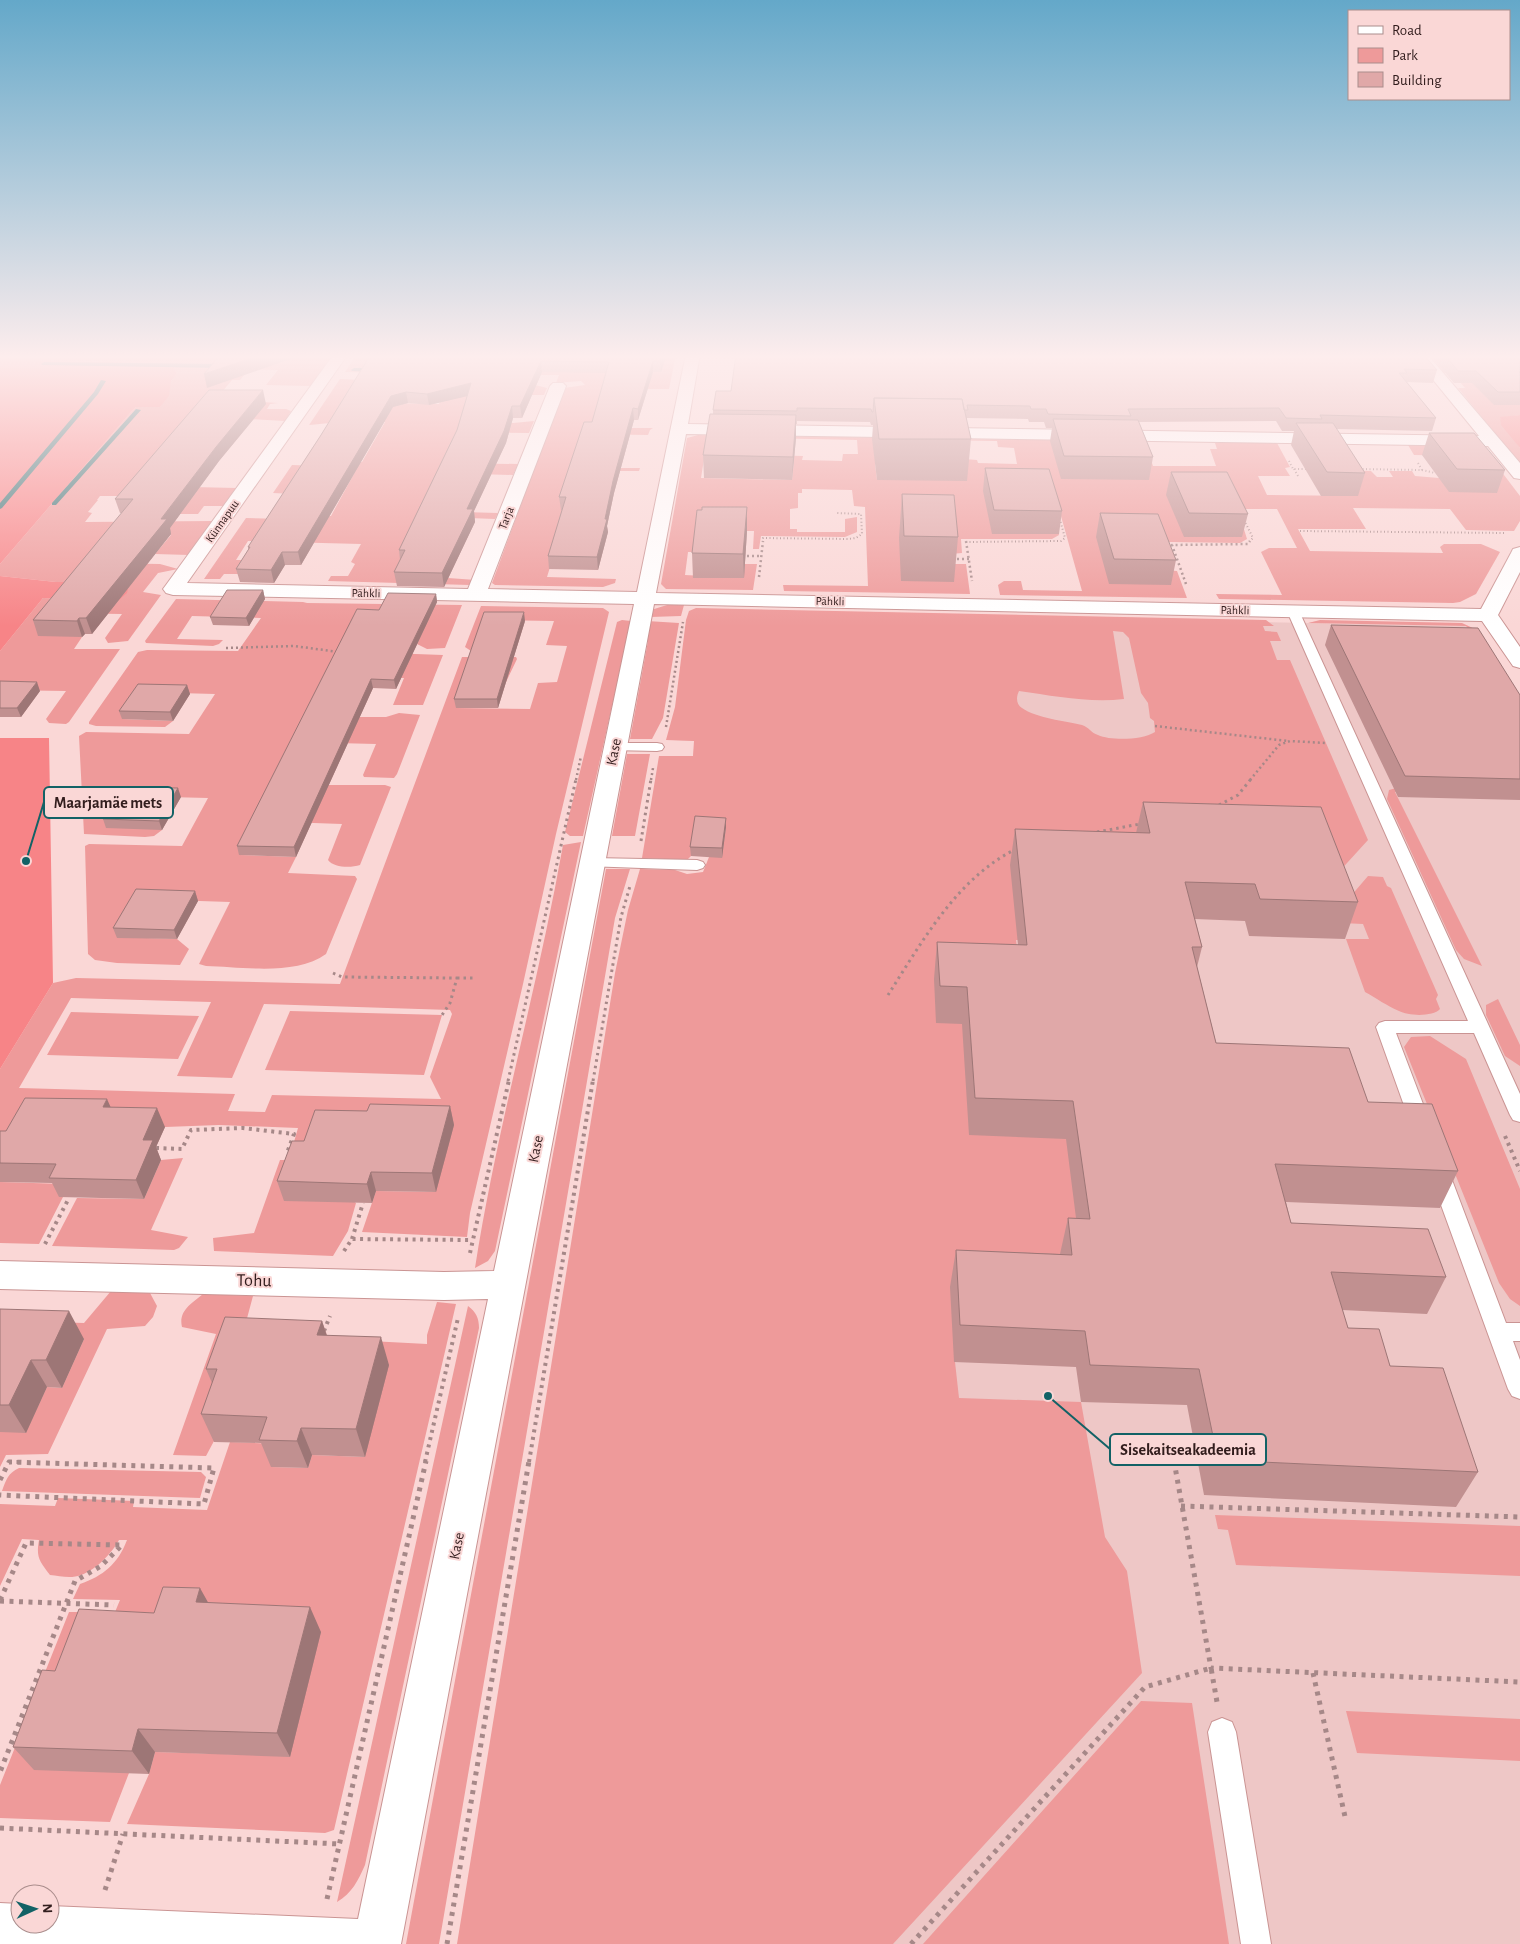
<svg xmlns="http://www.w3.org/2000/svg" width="1520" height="1944" font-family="'Alegreya Sans',sans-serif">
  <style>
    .built { fill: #eec7c6 }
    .green { fill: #ee9a9a; fill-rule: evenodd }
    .forest { fill: #f78487 }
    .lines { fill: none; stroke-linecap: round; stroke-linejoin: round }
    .stream { fill: #3a7275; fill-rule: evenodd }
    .lane-casing { stroke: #ca9493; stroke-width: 2 }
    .street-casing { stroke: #ca9493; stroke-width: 2 }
    .path-far4 { stroke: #a68888; stroke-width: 2; stroke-dasharray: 1 2.5; stroke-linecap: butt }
    .path-far3 { stroke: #a68888; stroke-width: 2.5; stroke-dasharray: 2 3; stroke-linecap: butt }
    .path-far2 { stroke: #a68888; stroke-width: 3; stroke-dasharray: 2.5 4; stroke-linecap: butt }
    .path-far1 { stroke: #a68888; stroke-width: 4; stroke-dasharray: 3 4.5; stroke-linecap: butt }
    .path { stroke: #a68888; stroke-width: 5; stroke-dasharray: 4 5.5; stroke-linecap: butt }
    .lane { fill: #fff; fill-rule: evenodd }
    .street { fill: #fff; fill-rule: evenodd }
    .wall { fill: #c19090 }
    .shaded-wall { fill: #9d7676 }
    .building { fill: #e0a8a8; stroke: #9d7676 }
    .labels { text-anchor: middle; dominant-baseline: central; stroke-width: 4; stroke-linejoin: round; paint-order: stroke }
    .far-street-label { font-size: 12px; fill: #321d1d; stroke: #fad7d6 }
    .street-label { font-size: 15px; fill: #321d1d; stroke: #fad7d6 }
    .near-street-label { font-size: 18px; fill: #321d1d; stroke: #fad7d6 }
    .leader { fill: none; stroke: #126266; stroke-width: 2 }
    .callout-dot { fill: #126266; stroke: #fad7d6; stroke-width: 2 }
    .callout { fill: #fad7d6; stroke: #126266; stroke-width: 2 }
    .callout-label { font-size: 16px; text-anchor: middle; font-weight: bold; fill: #321d1d }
  </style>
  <rect width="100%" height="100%" fill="#fad7d6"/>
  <path class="built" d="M693 611 1466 626 1520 706V1944H462L717 883 726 827 693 756 695 741 674 740Z"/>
  <path class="green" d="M58 354 332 355 311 386 266 385 278 370 249 369 240 380H232L216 399 278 403 270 404 267 409H286L291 411 285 421 248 419 192 487 237 488 224 506H204L198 514H180L122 496H100L97 500H98L88 512 92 513 85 522 213 521 189 555 155 554 171 535 98 563 160 564 178 569 158 573 143 592 161 595 128 641 108 643 105 638 122 614 57 613 82 637 74 649H120L69 722 66 724 49 723 46 719 66 691 0 690V651L43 598 119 600 56 582 0 576V564L131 412 136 407H160L171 381 177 374 171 363 50 361Z
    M357 354H676L669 389H641L630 428H653L650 430 648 435 586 434 613 468H640L639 471H597L561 509 600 510 563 525 547 577 616 579 615 583 603 587 495 585 492 583 564 388 585 385 581 381 556 383 559 375H539L531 384 547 388 544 395H531L474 423H513L534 421 529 433 463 432 449 463 518 464 513 475 443 473 463 512 498 513 495 519 469 518 448 578 476 580 470 585 328 581 331 576H348L355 564 351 562 361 544 248 541 236 560H248L238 574H224L220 579H204L246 518 285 519 287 515 331 516 356 470 294 494 273 493 292 465 321 466 324 462H362L385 422 330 423 309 425 340 379 365 380 361 387H351L341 402 434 404H439L456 374 345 372Z
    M1520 354V415L1500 418 1520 448V464L1458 388H1465L1452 373H1444L1434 360Z
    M698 435 742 436 704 459 701 478 792 480 794 460 761 455 803 456 802 460 842 461 843 454H858L857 440 761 438 763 436 914 438 875 464 877 480H967L964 459 977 460 978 463 1017 464 1014 448 998 447 997 441 934 440 936 439 1139 441 1150 457 1153 466H1216L1210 449H1217L1215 443H1277L1290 467 1285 468 1290 476H1258L1267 495 1358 496 1343 470 1371 471 1377 477H1393L1389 471H1412L1415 476 1439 478 1467 456 1414 455 1408 445 1468 446 1488 454 1520 496V521L1514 531 1466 530 1450 509 1353 508 1366 529H1298L1310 551 1443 553 1440 547 1444 544H1481L1500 552 1476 594 1460 602 1453 603 1219 599 1216 594 1282 595 1261 552 1269 548H1297L1277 509H1242L1181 495 1243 526 1247 539 1240 543 1169 542 1166 570 1177 571 1187 598 1000 595 998 585 1004 581H1021L1023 590 1082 591 1059 509 1056 522 1059 535 1052 539H961L962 553 951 554 952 564H966L970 594 784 591 783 585 868 586 865 507 854 506 852 490 802 489V493H798V508L790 509V529H797V532H845V519L857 517V532L845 537 761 536 759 549H753L754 531H703L695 552H688L685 575 743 578 745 564H757L753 590 666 589 661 584 687 438Z
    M176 599 303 602 307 603 462 605 445 648 427 649 417 644 428 620 388 653 443 655 423 705H393L404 678 329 676 358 717H386L399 713 420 715 397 774 394 778 364 777 363 775 376 744 296 742 327 785H385L391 787 360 865C351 868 334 868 328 860L342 824 257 821 240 855 296 857 288 873 355 876 357 879 326 954C296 976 243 967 206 966L199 964 230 902 139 899 117 937 177 939 189 949 180 965 117 963 95 960 88 954 85 846 89 844 182 846 208 798 127 796 162 830 154 836 145 837 84 834 79 736 86 732 189 734 215 694 141 692 123 719 173 721 165 727 96 726 89 724V722L138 652 147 650 238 651 261 618 192 616 177 639 223 640 219 644 213 646 146 643 145 641Z
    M667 605H684L681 616 650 617 651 610Z
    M481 606 603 608 609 612 556 834 523 984 470 1213 467 1237 362 1232 376 1191 436 1192 314 1151 292 1149 298 1128 219 1125 165 1127 112 1126 0 1150V1069L53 983 76 978 340 984 462 657H516L517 659 506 682 456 708 530 709 538 683 557 682 567 646 546 645 554 621 486 620 471 651 465 647ZM71 998 211 1002 177 1076 232 1078 264 1004 450 1010 452 1014 430 1077 441 1099 272 1095 265 1112 228 1111 235 1094 19 1088Z
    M696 608 1266 620 1274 626H1263L1265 631 1277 632 1281 641H1270L1277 660H1290L1368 840 1337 874 1056 941 1016 940 1021 982 1023 1026 1089 1140 1081 1256 951 1287 955 1362 959 1398 1081 1402 1105 1537 1127 1571 1142 1673 893 1944H457L615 973 628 910 640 869 675 870 687 874 703 872 709 857H722L726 827 695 826 691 856 687 860 642 858 659 756H693L694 741 666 740 675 707 686 620 689 611ZM1113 631 1123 632 1129 638 1141 693 1148 703 1150 718 1154 721 1155 732C1143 740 1111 741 1098 735 1091 733 1089 727 1082 725 1065 721 1036 718 1022 708 1016 704 1016 697 1019 691 1054 696 1089 703 1124 699Z
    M622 620 631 621 583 836H570L565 832 617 622Z
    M1320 620 1462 623 1477 630 1520 706 1466 626 1308 623Z
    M647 621 679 623 663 718 652 739H630L648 641Z
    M627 754H650L635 836H612Z
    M1400 787 1399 791 1395 792 1482 966 1464 959 1456 950 1387 799 1389 790Z
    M581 842 495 1251 488 1261 475 1268C497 1126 538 987 563 845Z
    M606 869H630L615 918 439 1944H406Z
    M1368 876 1383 877 1387 886 1391 888 1438 995 1436 999 1440 1009C1433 1017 1408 1016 1399 1011 1387 1006 1376 998 1365 992L1346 939H1369L1363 924 1342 923 1338 911Z
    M1498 999 1520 1045V1066L1505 1056 1486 1015V1005Z
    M290 1011 442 1015 424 1075 265 1070Z
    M71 1012 199 1016 178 1059 47 1055Z
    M1430 1036 1466 1059 1520 1189V1306L1510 1299 1499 1283 1404 1047 1411 1037Z
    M183 1158 151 1230 188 1237 179 1248 174 1250 52 1246 77 1198 144 1199 161 1160Z
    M280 1160H298L356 1203 348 1231 333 1256 214 1251 213 1238 254 1233Z
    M0 1182 65 1184 59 1197H63L39 1244 0 1243Z
    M111 1291 150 1293 157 1306 153 1317 145 1326 107 1329 48 1454 6 1455 0 1467V1432H26L47 1387 62 1388 84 1339 22 1321 84 1323Z
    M203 1294 253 1296 214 1441 206 1456 173 1455 216 1334 182 1327C178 1311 192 1303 203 1294Z
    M437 1302 456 1304 334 1830 325 1833 127 1824 149 1774 155 1752 290 1756 210 1628 129 1773 110 1822 0 1818V1785L69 1612H115L120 1600 73 1599 80 1584C103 1576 118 1564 127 1540H119C112 1553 96 1570 81 1575 71 1579 60 1576 50 1575 39 1561 36 1557 39 1540L22 1539 0 1586V1504L55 1506 58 1498 134 1501 133 1507 207 1510 230 1442 278 1444 271 1467 308 1468 312 1455 365 1457 332 1339 427 1344V1335Z
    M468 1306C476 1312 479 1318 479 1328L365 1865C358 1881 352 1893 337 1902Z
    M19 1468 201 1472 206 1477 200 1498 2 1491C6 1480 8 1473 19 1468Z
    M1215 1515 1520 1526V1576L1236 1565 1228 1530 1218 1529Z
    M1141 1701 1192 1703 1229 1944H923Z
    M1346 1711 1520 1719V1761L1357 1753Z"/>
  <path class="forest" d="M0 354H58L51 361 172 363 177 374 171 381 169 396 160 407H136L131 412 0 564Z
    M1520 415V448L1501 425 1500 417Z
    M0 576 56 582H115L129 585 127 593 119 600 43 598 0 651Z
    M0 738H49L53 983 0 1069Z"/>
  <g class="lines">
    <path class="stream" d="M44 362 223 364 226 366 223 368 42 365 41 364Z
      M354 368H375L378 370 375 372 352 371 351 370Z
      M101 380 106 381 98 394 2 508 0 509V503L94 392Z
      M136 409 141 410 56 505H52V503Z"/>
    <defs>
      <path id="lane" d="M1293 607 1299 611 1520 1094V1122L1513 1120 1510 1115 1474 1033H1396L1431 1125 1428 1130 1421 1132 1414 1130 1411 1125 1376 1027 1379 1023 1385 1021H1468L1287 611Z
        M615 743H657L662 744 664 747 662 750 657 751 610 750 608 747 610 744Z
        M592 858 697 860 703 862 705 865 703 868 697 870 586 866 584 863 586 860Z
        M1439 1164 1446 1167 1449 1172 1506 1323H1520V1341H1513L1520 1360V1399L1512 1396 1508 1389 1429 1172 1432 1167Z
        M1222 1718 1232 1722 1236 1732 1271 1944H1241L1208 1732 1212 1722Z"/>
      <path id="street" d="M334 354H348L187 583 468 589 550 386 553 383H563L566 386 488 589 637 592 686 354H700L688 424 1479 436 1412 354H1427L1520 463V479L1514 478 1488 446 686 434 656 593 1481 609 1511 553 1513 549 1520 547V572L1498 615 1520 647V668L1513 666 1482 621 654 604 401 1944H0V1903L20 1904V1924H50V1906L358 1919 488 1299 444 1300 0 1289V1261L444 1272 494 1271 634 604 173 595 166 593 163 589 166 585Z"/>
    </defs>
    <use href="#lane" class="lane-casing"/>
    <use href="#street" class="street-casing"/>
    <path class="path-far4" d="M1289 461 1293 469H1308
      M1294 469 1298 476
      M1359 469 1422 470 1418 463
      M1422 470 1435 473
      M1244 520 1253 538 1249 542
      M1300 531 1506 533
      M763 542V538L848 539 856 538 862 534 861 514 837 513
      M966 542 1061 541 1065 538 1060 520"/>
    <path class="path-far3" d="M966 541 972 581
      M742 556H761
      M952 559H969
      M759 577 763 541
      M1186 584 1172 545 1248 544 1250 541
      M226 648 294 646 339 652
      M1155 726 1288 741
      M666 727 683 622
      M576 780 581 756
      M651 780 653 768
      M1250 780 1279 745 1290 741 1326 743"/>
    <path class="path-far2" d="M1219 805 1238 795 1251 779
      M1097 832 1140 824
      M641 841 651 779
      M333 973 342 977 457 978 450 1003 442 1015
      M457 978H475
      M888 995C922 942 957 878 1016 849
      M508 1081 576 779
      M593 1081 621 917 630 886"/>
    <path class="path-far1" d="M1505 1136 1520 1171
      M156 1148 182 1149 191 1130 243 1128 294 1134 287 1153H290
      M352 1239 363 1203
      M45 1244 69 1198
      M344 1251 352 1239 472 1240
      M470 1253 509 1080
      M324 1331 330 1316
      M1169 1435 1174 1462
      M9 1462H22
      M425 1462 458 1318
      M529 1462 593 1080"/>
    <path class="path" d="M1174 1461 1211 1668 1520 1682
      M0 1480 9 1462 214 1468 204 1504 0 1495
      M1181 1506 1520 1517
      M0 1600 26 1543 122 1545 101 1566 75 1581 0 1772
      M0 1601 114 1605
      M1313 1673 1346 1821
      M0 1828 340 1844
      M105 1890 123 1834
      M327 1899 426 1461
      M447 1944 529 1461
      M911 1944 1145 1687 1211 1668 1217 1702"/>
    <use href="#lane" class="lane"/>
    <use href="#street" class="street"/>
  </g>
  <path class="wall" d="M371 354H667L661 372H653L638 420H634L614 493 607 526 608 532 598 570 549 569 548 556 562 510H561L559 497 592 422 606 373 542 372 522 418H513L506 443 474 511 475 522 444 587 397 586 394 572 400 560 399 550 457 430 467 396 429 405 408 403 393 407 301 565H285L274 583 240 582 236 569 248 550V547L321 435Z
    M736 354 1437 370 1433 383 1407 382 1436 418 1432 431 1336 429 1365 473 1358 496H1321L1291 445 1294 431H1282L1276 421 1139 422 1153 457 1149 480 1061 479 1050 441 1052 428H1046L1044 422H1029L1028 419 967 418V422L971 439 967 481 877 480 872 439 873 425H871L870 422 797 421V424H796V438L792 480 704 478 703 455 713 414V410L731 391Z
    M1429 354H1520V405H1494L1472 383H1454Z
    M266 404 219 461 170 528 171 534 92 634H85L82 637 38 636 33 620 122 513H120L115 499Z
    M1429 433 1505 470 1497 493 1449 492 1422 455Z
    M985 468 1062 511 1059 534H992L983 491Z
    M1171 472 1248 514 1242 537H1184L1166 495Z
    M902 494 958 537 954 582 901 581 899 538Z
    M747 507V531L744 578H693L692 553Z
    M1100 513 1176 560 1171 585 1109 584 1096 537Z
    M263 590 265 599 249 626 213 625 210 617Z
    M436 594 437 602 396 689 373 688 296 857 239 855 237 846 379 610Z
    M525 621 498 708H456L454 699Z
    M1331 625 1520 695V800L1398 797 1325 645Z
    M0 681 40 691 21 717H0Z
    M187 685 190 694 173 721 122 719 119 711Z
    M181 797 162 830 106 828 103 819Z
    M1143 802 1358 902 1345 939 1249 936 1245 921 1195 919 1202 947 1197 967 1216 1043 1368 1102 1458 1171 1440 1208 1286 1202 1291 1223 1446 1277 1427 1314 1342 1310 1348 1328 1390 1366 1478 1472 1456 1507 1204 1495 1187 1405 1081 1402 1076 1367 954 1362 950 1287 956 1250 1060 1254 1068 1218H1076L1066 1139 969 1135 962 1024 936 1023 934 979 937 942 1018 945 1010 865 1015 829 1136 833Z
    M726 818V827L722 858 691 856 690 847Z
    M195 891 198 901 177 939 117 938 113 928Z
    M450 1106 454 1125 436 1192 376 1191 372 1203 284 1201 277 1181 304 1141 367 1111Z
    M111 1107 165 1127 156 1147 161 1160 144 1199 59 1197 52 1183 0 1182V1131H6Z
    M0 1309 84 1339 62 1388 47 1387 26 1433 0 1432Z
    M322 1321 327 1335 389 1365 365 1457 312 1455 308 1468 271 1467 261 1443 214 1442 201 1414 212 1383 206 1369Z
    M209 1603 321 1632 290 1757 155 1752 149 1774 34 1770 13 1747 55 1671 154 1613Z"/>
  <path class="shaded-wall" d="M264 354H305L207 388 204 374Z
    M663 354H667L661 372 660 361Z
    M541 361 542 372 522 418 520 406Z
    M653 361V372L638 420V409Z
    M471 383 472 395 429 405 427 394Z
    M263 390 266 404 219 461 170 528 171 534 92 634 86 618 216 447Z
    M406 392 408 403 393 407 301 565 298 552 391 396Z
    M512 406 513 418 506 443 474 511 475 522 444 587 442 573 467 509Z
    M633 408 634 420 614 493 607 526 608 532 598 570 597 557 613 481Z
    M796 415V438L792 480 793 457Z
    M747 507V531L744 578 743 554Z
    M282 552 285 565 274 583 271 570Z
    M263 590 265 599 249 626 246 618Z
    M436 594 437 602 396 689 394 680Z
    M524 612 525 621 498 708 497 699Z
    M79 618 85 634 82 637 77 621Z
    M371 679 373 688 296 857 294 847Z
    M37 682 40 691 21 717 17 708Z
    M187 685 190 694 173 721 170 712Z
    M178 788 181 797 162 830 159 821Z
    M726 818V827L722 858V848Z
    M195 891 198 901 177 939 174 930Z
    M107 1099 116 1119 103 1107Z
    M450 1106 454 1125 436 1192 432 1173Z
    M157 1108 165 1127 156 1147 161 1160 144 1199 136 1180 143 1140Z
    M371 1172 376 1191 372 1203 367 1184Z
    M69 1311 84 1339 62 1388 46 1360Z
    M322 1321 331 1349 317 1335Z
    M381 1337 389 1365 365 1457 356 1429Z
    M31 1360 47 1387 26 1433 9 1405Z
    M301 1428 312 1455 308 1468 297 1441Z
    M200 1588 214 1613 196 1602Z
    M310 1607 321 1632 290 1757 277 1733Z
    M138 1729 155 1752 149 1774 132 1751Z"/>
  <path class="building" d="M221 354H264L204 374Z
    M371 354H663L660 361H653L638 409 633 408 613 481 605 519H607L597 557 548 556 566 497H559L584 422H592L609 362 541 361 520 406H512L504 431 467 509H473L442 573 394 572 405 550H399L457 430 471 383 427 394 406 392 391 396 298 552H282L271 570 236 569 250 547H248L321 435Z
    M736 354H1423L1437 370 1404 369 1407 373H1399L1436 418 1320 415 1322 419 1286 418 1279 408 1128 409 1131 416 1048 414 1046 409H1031L1030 406 967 405 968 410H964L962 399 874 398 873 412H872L871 409 797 408V411L713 410 716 391H731Z
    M1444 354H1520V372H1519L1520 373V392H1498L1476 371H1458Z
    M209 390H263L216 447 161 519H167L86 618H79L77 621 33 620 133 499H115Z
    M874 398 962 399 971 439H879Z
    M710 414 796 415 793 457 703 455Z
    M1053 419 1138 420 1153 457 1064 456Z
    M1296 423H1333L1365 473 1327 472Z
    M1429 433H1474L1505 470 1457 469Z
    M985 468 1049 469 1062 511 994 510Z
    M1171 472H1227L1248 514 1189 513Z
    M902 494 954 495 958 537 904 536Z
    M702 507H747L743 554 692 553 697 510H702Z
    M1100 513 1158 514 1176 560 1114 559Z
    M227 590H263L246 618 210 617Z
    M388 593 436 594 394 680 371 679 294 847 237 846 357 609 379 610Z
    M484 612H524L497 699H454Z
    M1331 625 1478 628 1520 695V779L1405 776Z
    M0 681 37 682 17 708H0Z
    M138 684 187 685 170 712 119 711Z
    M123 787 178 788 159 821 103 819Z
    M1143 802 1321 807 1358 902 1260 899 1255 884 1185 882 1202 947H1192L1216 1043 1349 1048 1368 1102 1432 1104 1458 1171 1275 1164 1291 1223 1428 1229 1446 1277 1331 1272 1348 1328 1379 1329 1390 1366 1443 1368 1478 1472 1218 1460 1199 1369 1090 1365 1085 1331 960 1325 956 1250 1072 1255 1068 1218 1090 1219 1073 1101 975 1098 967 987 940 986 937 942 1027 945 1015 829 1150 833Z
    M695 816 726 818 722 848 690 847Z
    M136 889 195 891 174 930 113 928Z
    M25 1098 107 1099 103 1107 157 1108 143 1140H153L136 1180 49 1178 56 1164 0 1163V1131H6Z
    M370 1104 450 1106 432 1173 371 1172 367 1184 277 1181 292 1141H304L315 1110 367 1111Z
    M0 1309 69 1311 46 1360H31L9 1405H0Z
    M225 1317 322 1321 317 1335 381 1337 356 1429 301 1428 297 1441 259 1440 267 1417 201 1414 217 1369H206Z
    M163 1587 200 1588 196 1602 310 1607 277 1733 138 1729 132 1751 13 1747 42 1670 55 1671 79 1609 154 1613Z"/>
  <linearGradient id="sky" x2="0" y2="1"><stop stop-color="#64a8c9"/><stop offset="0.57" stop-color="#fdeded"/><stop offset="1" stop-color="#fdeded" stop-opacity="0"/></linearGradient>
  <rect width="1520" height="626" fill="url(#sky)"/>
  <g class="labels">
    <g class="far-street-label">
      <text transform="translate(506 518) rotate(-69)">Tarja</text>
      <text transform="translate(222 521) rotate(-55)">Künnapuu</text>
      <text transform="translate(366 593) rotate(1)">Pähkli</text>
      <text transform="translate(830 601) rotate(1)">Pähkli</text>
      <text transform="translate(1235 610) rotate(1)">Pähkli</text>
    </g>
    <g class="street-label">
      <text transform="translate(614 752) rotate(-79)">Kase</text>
      <text transform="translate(536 1149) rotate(-79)">Kase</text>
      <text transform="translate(457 1546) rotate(-79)">Kase</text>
    </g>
    <g class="near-street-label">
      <text transform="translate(254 1281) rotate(1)">Tohu</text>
    </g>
  </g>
  <path class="leader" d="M26 861L44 802M1048 1396L1110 1449"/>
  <g class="callout-dot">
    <circle cx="26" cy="861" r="5"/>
    <circle cx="1048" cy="1396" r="5"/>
  </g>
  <g class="callout">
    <rect x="44" y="787" width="129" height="31" rx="5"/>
    <rect x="1110" y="1434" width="156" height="31" rx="5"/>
  </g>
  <g class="callout-label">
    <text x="108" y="808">Maarjamäe mets</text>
    <text x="1188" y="1455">Sisekaitseakadeemia</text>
  </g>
  <rect x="1348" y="10" width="162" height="90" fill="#fad7d6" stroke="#aa8d8c"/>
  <rect x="1358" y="26" width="25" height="8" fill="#ffffff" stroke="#aa8d8c"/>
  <text x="1392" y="35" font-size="15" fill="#321d1d">Road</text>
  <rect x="1358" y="48" width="25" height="15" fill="#ee9a9a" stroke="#aa8d8c"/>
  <text x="1392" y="60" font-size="15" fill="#321d1d">Park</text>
  <rect x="1358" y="72" width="25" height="15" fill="#e0a8a8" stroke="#aa8d8c"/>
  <text x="1392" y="85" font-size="15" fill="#321d1d">Building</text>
  <g transform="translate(35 1909) rotate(87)"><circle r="24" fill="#fad7d6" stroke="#aa8d8c"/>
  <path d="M0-4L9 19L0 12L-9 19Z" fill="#126266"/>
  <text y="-8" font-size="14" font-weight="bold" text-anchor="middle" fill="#321d1d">N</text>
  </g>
</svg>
